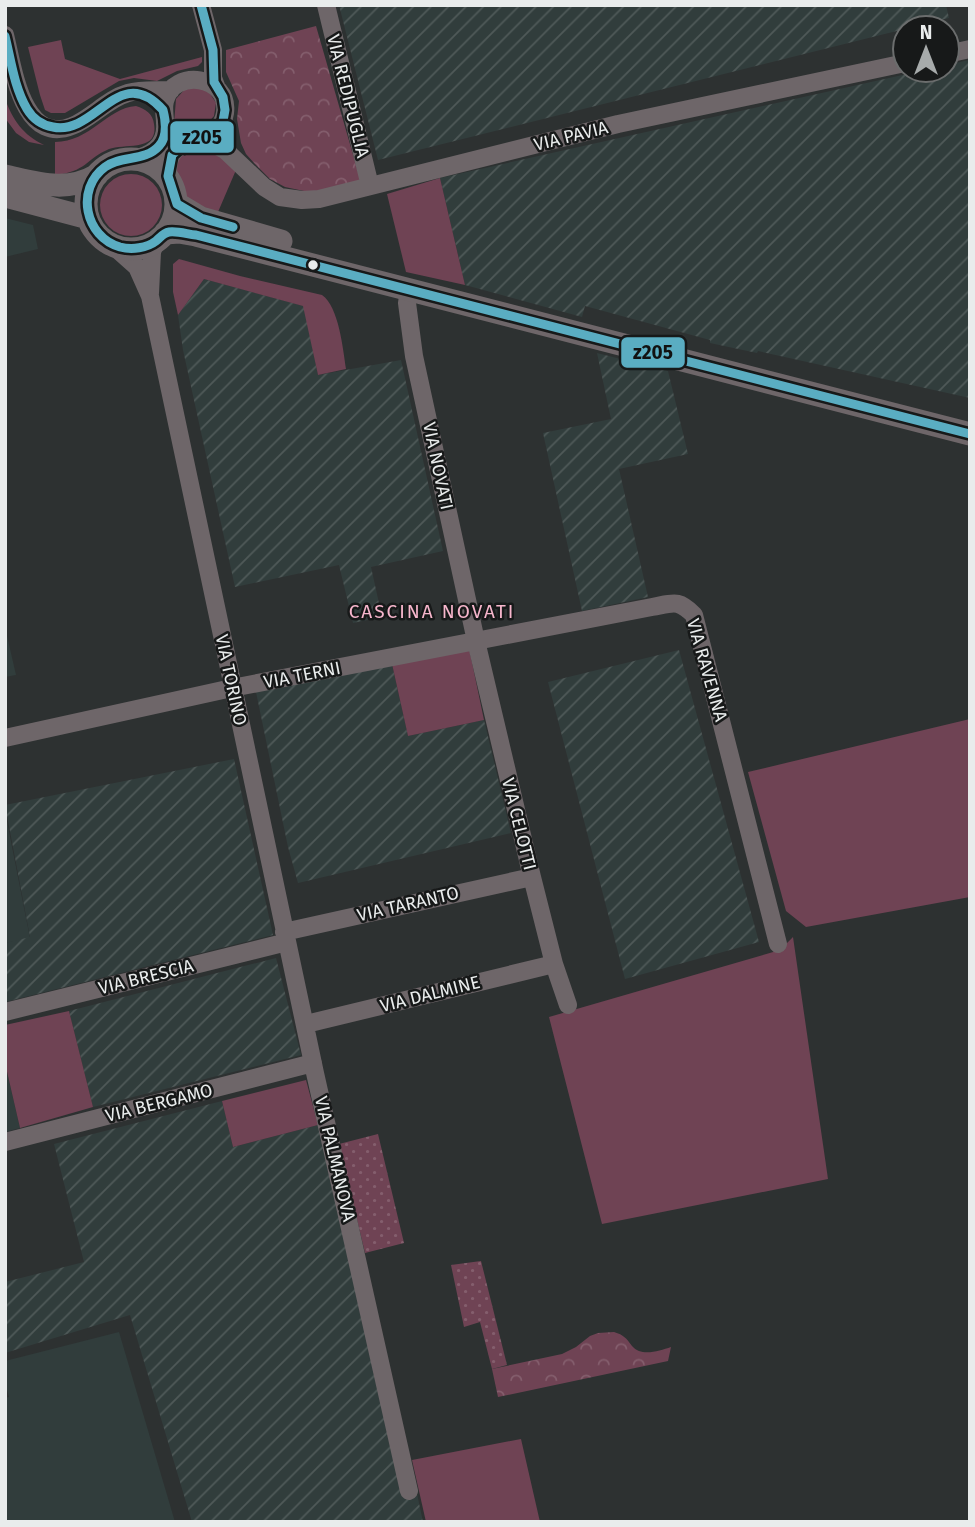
<svg xmlns="http://www.w3.org/2000/svg" width="975" height="1527" font-family="'Fira Sans',sans-serif">
  <style>
    .built { fill: #313d3c }
    .industrial { fill: url(#industrial-furrows) }
    .green { fill: #6f4354 }
    .forest { fill: url(#forest-crowns) }
    .garden { fill: url(#garden-dots) }
    .lines { fill: none; stroke-linecap: round; stroke-linejoin: round }
    .minor { stroke: #6e6669; stroke-width: 18 }
    .major { stroke: #6e6669; stroke-width: 23 }
    .bus-1-casing { stroke: #171919; stroke-width: 14 }
    .bus-1 { stroke: #5aadc2; stroke-width: 9 }
    .bus-dot { fill: #e9ecec; stroke: #171919; stroke-width: 2.5 }
    .labels { text-anchor: middle; dominant-baseline: central; stroke-width: 5; stroke-linejoin: round; paint-order: stroke }
    .street-label { font-size: 18px; fill: #e9ecec; stroke: #171919 }
    .neighbourhood-label { font-size: 19px; letter-spacing: 2px; fill: #f7b6cc; stroke: #171919 }
    .line-badge { stroke: #171919; stroke-width: 2.5 }
    .pale-badge-label { font-size: 19px; text-anchor: middle; font-weight: bold; fill: #111 }
  </style>
  <defs>
    <pattern id="industrial-furrows" width="10" height="10" patternUnits="userSpaceOnUse" patternTransform="scale(1.75)"><rect width="10" height="10" fill="#313d3c"/><path d="M-1 1l2-2M0 10L10 0M9 11l2-2" fill="none" stroke="#4f5958"/></pattern>
    <pattern id="forest-crowns" width="20" height="18" patternUnits="userSpaceOnUse" patternTransform="scale(1.75)"><rect width="20" height="18" fill="#6f4354"/><path d="M2 6a3 3 0 1 1 6 0M12 15a3 3 0 1 1 6 0" fill="none" stroke="#845e6d"/></pattern>
    <pattern id="garden-dots" width="8" height="8" patternUnits="userSpaceOnUse" patternTransform="scale(1.75)"><rect width="8" height="8" fill="#6f4354"/><path d="M2 2h.1M6 6h.1" fill="none" stroke="#845e6d" stroke-width="1.8" stroke-linecap="round"/></pattern>
  </defs>
  <rect width="100%" height="100%" fill="#2d3131"/>
  <path class="built" d="M5 218 33 225 38 249 5 257Z
    M5 627 16 675 5 677Z
    M5 811 30 938 5 943Z
    M5 1063 20 1128 5 1132Z
    M119 1332 175 1522H5V1398L9 1397 5 1383V1361Z"/>
  <path class="industrial" d="M339 5H946L949 18 378 160Z
    M969 60 970 398 758 351 757 353 710 343V340L585 306 582 317 465 285 440 178 925 70H947V65Z
    M204 279 304 306 318 375 401 360 443 551 371 567 382 617 353 623 339 565 235 587 183 350 178 315Z
    M597 353 668 371 688 454 619 469 648 597 582 611 543 433 611 419Z
    M679 650 759 942 625 979 548 682Z
    M392 664 408 736 484 720 511 833 298 883 288 847 256 692Z
    M234 759 273 935 5 1002V943L30 937 5 805Z
    M276 958 301 1055 93 1107 69 1011Z
    M222 1101 233 1147 318 1125 403 1492 416 1489 423 1522H192L130 1315 5 1353V1282L84 1262 54 1144Z"/>
  <path class="green" d="M61 40 65 59 120 79 202 57V62L198 66 177 71 157 81 134 78 119 81 65 113H51L45 110 40 95 28 47Z
    M197 87 209 92 216 103 214 116 206 125 177 140 173 136 176 99 185 89Z
    M5 99C13 120 23 135 44 145L29 142 16 133 5 118Z
    M136 106C146 109 153 114 154 124 159 152 125 143 109 149 86 159 86 172 55 175V142C90 142 107 108 136 106Z
    M194 146 213 149 236 170 218 212C211 210 203 209 197 205 180 198 171 168 179 152L185 156 188 152 184 149Z
    M100 205a31 31 0 1 1 62 0a31 31 0 1 1-62 0Z
    M440 178 465 285 406 272 387 194Z
    M179 259 240 276 322 295C339 307 343 349 346 369L318 375 303 306 204 279 178 315 173 292V264Z
    M469 648 484 720 408 736 392 664Z
    M970 719V897L806 927 786 911 748 772Z
    M793 937 828 1179 602 1224 549 1017 780 950Z
    M69 1011 93 1107 20 1128 5 1063V1025Z
    M306 1080 318 1125 233 1147 222 1101Z
    M521 1439 540 1522H426L412 1460Z"/>
  <path class="forest" d="M316 26 360 179 356 183 319 191H304L285 187 270 179 255 164 246 154 241 143 237 119 239 101 226 72V50Z
    M614 1332C624 1335 626 1338 632 1346 641 1357 659 1351 671 1347L668 1361 498 1397 492 1369 562 1354 576 1347 590 1336 598 1333Z"/>
  <path class="garden" d="M378 1134 404 1243 365 1253 339 1144Z
    M481 1261 507 1365 492 1369 480 1322 464 1327 451 1265Z"/>
  <g class="lines">
    <path class="minor" d="M201 5 213 50V78L216 86
      M326 5 370 186
      M5 35C13 66 22 146 72 126 92 118 107 99 128 93 142 89 156 91 171 90
      M947 54 970 49
      M202 138 225 150 264 187 280 197 302 200 319 199 618 124 905 63
      M133 159C153 155 167 144 165 123 165 116 163 108 165 101 173 68 230 75 225 113 220 151 160 127 169 180
      M110 243 137 267 150 296 315 1073 409 1491
      M409 290 407 303 414 356 476 641 532 877 554 964 568 1005
      M150 293 152 252 156 241
      M5 738 232 688 652 607C674 603 678 599 694 615L778 944
      M284 932 532 877
      M5 1012 287 942
      M306 1024 554 964
      M5 1142 313 1063"/>
    <path class="major" d="M86 204a45 45 0 1 1 90 0a45 45 0 1 1-90 0Z
      M5 176C37 183 67 193 97 175
      M5 196 88 218
      M176 203 201 218 281 241
      M165 233 179 232 196 235 970 434"/>
    <defs>
      <path id="bus-1" d="M201 5 213 50 214 82 223 97 225 110 223 121 216 131 209 135 186 142 172 155 168 176 177 204 201 218 233 227
        M5 36C11 60 14 87 27 109 33 119 41 125 53 127 96 136 119 61 163 110 166 122 168 136 159 146 145 162 121 155 105 167 75 189 85 237 120 247 132 250 147 248 156 241 161 237 163 233 169 232 178 231 187 234 196 235L970 434"/>
    </defs>
    <use href="#bus-1" class="bus-1-casing"/>
    <use href="#bus-1" class="bus-1"/>
  </g>
  <circle class="bus-dot" cx="313" cy="265" r="6"/>
  <g class="labels">
    <g class="street-label">
      <text transform="translate(348 96) rotate(76)">VIA REDIPUGLIA</text>
      <text transform="translate(571 136) rotate(-14)">VIA PAVIA</text>
      <text transform="translate(438 466) rotate(78)">VIA NOVATI</text>
      <text transform="translate(707 670) rotate(74)">VIA RAVENNA</text>
      <text transform="translate(302 675) rotate(-11)">VIA TERNI</text>
      <text transform="translate(231 680) rotate(78)">VIA TORINO</text>
      <text transform="translate(519 824) rotate(76)">VIA CELOTTI</text>
      <text transform="translate(408 904) rotate(-13)">VIA TARANTO</text>
      <text transform="translate(146 977) rotate(-14)">VIA BRESCIA</text>
      <text transform="translate(430 994) rotate(-14)">VIA DALMINE</text>
      <text transform="translate(159 1103) rotate(-14)">VIA BERGAMO</text>
      <text transform="translate(335 1159) rotate(77)">VIA PALMANOVA</text>
    </g>
    <g class="neighbourhood-label">
      <text x="432" y="611">CASCINA NOVATI</text>
    </g>
  </g>
  <g class="line-badge">
    <rect x="169" y="120" width="66" height="34" rx="7" fill="#5aadc2"/>
    <rect x="620" y="336" width="66" height="33" rx="7" fill="#5aadc2"/>
  </g>
  <g class="pale-badge-label">
    <text x="202" y="144">z205</text>
    <text x="653" y="359">z205</text>
  </g>
  <rect width="975" height="1527" fill="none" stroke="#e9ecec" stroke-width="14"/>
  <g transform="translate(926 49)"><circle r="33" fill="#171919" stroke="#6b6d6d" stroke-width="2"/>
  <path d="M0-5L12 26L0 18L-12 26Z" fill="#a7abab"/>
  <text y="-10" font-size="19" font-weight="bold" text-anchor="middle" fill="#e9ecec">N</text>
  </g>
</svg>
